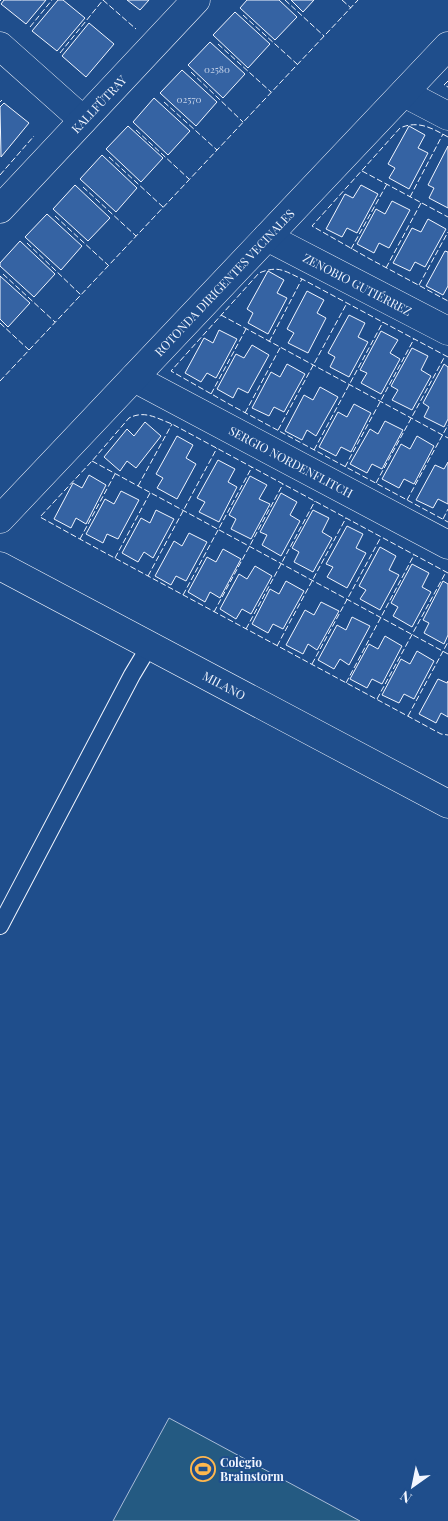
<svg xmlns="http://www.w3.org/2000/svg" width="448" height="1521" font-family="'Playfair Display',serif">
  <style>
    .green { fill: #245a82; stroke: #a8bbd7 }
    .building { fill: #3563a3; stroke: #f2f6ff }
    .lines { fill: none; stroke-linecap: round; stroke-linejoin: round }
    .lane-casing { stroke: #f2f6ff; stroke-width: 18 }
    .street-casing { stroke: #f2f6ff; stroke-width: 29 }
    .lane { stroke: #1f4e8c; stroke-width: 16 }
    .street { stroke: #1f4e8c; stroke-width: 28 }
    .fence { stroke: #f2f6ff; stroke-width: 1; stroke-dasharray: 6 2.5; stroke-linecap: butt }
    .labels { text-anchor: middle; dominant-baseline: central; stroke-width: 4; stroke-linejoin: round; paint-order: stroke }
    .number-label { font-size: 10px; fill: #c3d1e8 }
    .street-label { font-size: 12px; fill: #f2f6ff; stroke: #1f4e8c }
    .poi-label { font-size: 12px; font-weight: bold; fill: #f2f6ff; stroke: #1f4e8c; text-anchor: start }
  </style>
  <rect width="100%" height="100%" fill="#1f4e8c"/>
  <path class="green" d="M169 1418 360 1521H113Z"/>
  <path class="building" d="M4 0H46L26 24 1 4Z
    M58 0H63L85 18 57 51 32 31Z
    M127 0H149L140 10Z
    M247 0H279L297 17 275 40 240 8Z
    M291 0H314L303 12Z
    M235 12 270 44 248 68 213 35Z
    M89 23 114 44 86 77 62 56Z
    M210 42 245 74 223 98 188 65Z
    M182 70 217 102 196 126 160 93Z
    M154 98 190 131 168 155 133 122Z
    M4 103 29 123 1 157 0 107Z
    M128 126 163 158 141 182 106 149Z
    M409 126 425 135 418 148 428 153 409 189 389 178 395 168 388 164Z
    M448 146V208L429 198 434 188 428 185Z
    M102 155 137 188 116 212 80 179Z
    M75 185 110 218 88 241 53 209Z
    M361 185 378 194 357 233 347 228 342 237 326 229 345 194 353 198Z
    M392 201 410 210 389 248 379 243 374 253 357 244 376 209 385 214Z
    M47 214 82 246 61 270 25 237Z
    M428 219 446 229 425 267 415 262 410 271 393 263 412 228 421 232Z
    M20 241 55 274 34 297 0 266V263Z
    M445 251 448 252V286L443 295 426 286Z
    M268 271 284 280 277 293 287 298 268 334 248 323 253 313 247 309Z
    M0 276 30 303 8 327 0 319Z
    M307 291 324 300 317 313 326 318 308 353 288 343 294 333 287 329Z
    M349 315 365 323 358 337 368 342 349 377 330 367 335 357 328 353Z
    M219 330 237 339 216 378 207 373 201 382 185 373 204 338 213 343Z
    M381 331 398 340 390 353 400 359 381 394 361 383 367 373 360 370Z
    M252 345 269 355 248 393 238 388 233 398 217 389 236 354 244 358Z
    M412 348 428 356 421 370 431 376 412 410 392 400 398 390 391 386Z
    M287 364 305 374 284 412 274 407 269 416 252 408 271 372 280 377Z
    M444 364 448 367V419L444 427 424 417 429 407 423 403Z
    M320 387 338 397 316 436 307 430 302 440 285 431 304 395 313 400Z
    M354 404 371 413 351 452 341 447 336 456 319 447 338 412 347 417Z
    M385 421 403 430 382 469 372 464 367 473 350 464 370 429 378 434Z
    M145 422 161 436 136 468 127 461 120 471 104 457 127 429 134 436Z
    M177 436 193 445 186 458 196 464 177 499 157 488 163 478 156 474Z
    M417 436 434 446 414 484 404 479 399 488 382 479 401 444 410 449Z
    M218 460 235 469 228 482 237 487 219 522 199 512 205 502 197 498Z
    M448 462V504L438 499 433 508 416 500 435 465 444 469Z
    M89 475 106 485 86 524 76 518 71 528 54 519 73 483 82 488Z
    M250 476 267 485 259 499 270 504 251 539 231 529 236 519 229 515Z
    M121 491 139 500 118 539 107 534 103 543 86 534 105 499 114 504Z
    M281 493 297 502 290 515 300 521 281 556 262 545 267 535 260 532Z
    M156 510 174 519 153 558 144 552 138 562 122 553 141 518 150 523Z
    M313 510 329 518 322 532 332 538 313 572 294 562 299 552 292 548Z
    M347 526 363 534 356 548 366 553 347 588 327 577 333 567 326 564Z
    M189 533 207 542 186 581 176 576 171 585 155 576 174 541 182 546Z
    M380 547 396 556 389 570 399 575 380 610 360 599 366 590 359 586Z
    M223 549 241 559 220 598 210 592 205 602 188 592 207 557 216 562Z
    M412 564 429 573 422 587 431 592 412 627 393 616 398 607 391 603Z
    M255 566 272 576 251 614 242 609 236 619 220 609 239 574 247 579Z
    M286 581 304 591 283 629 273 624 268 633 252 624 270 589 279 594Z
    M443 581 448 584V635L444 644 424 633 429 623 423 620Z
    M321 602 339 611 317 650 308 644 303 654 286 645 305 610 314 615Z
    M352 617 370 626 349 665 340 659 334 669 318 660 337 625 346 630Z
    M385 636 402 646 382 684 372 679 367 688 350 679 369 644 378 649Z
    M417 651 434 661 414 699 404 694 399 703 382 695 401 659 410 664Z
    M438 679 447 683 448 681V717L441 713 436 723 419 714Z"/>
  <g class="lines">
    <defs>
      <path id="lane" d="M0 926 132 675 150 645"/>
      <g id="street">
        <path d="M0 46 83 120"/>
        <path d="M404 93 448 116"/>
        <path id="s1" d="M0 209 196 0"/>
        <path id="s2" d="M267 237 448 331"/>
        <path id="s3" d="M134 378 448 545"/>
        <path id="s4" d="M0 519 448 46"/>
        <path id="s5" d="M0 566 448 804"/>
      </g>
    </defs>
    <use href="#lane" class="lane-casing"/>
    <use href="#street" class="street-casing"/>
    <use href="#lane" class="lane"/>
    <use href="#street" class="street"/>
    <path class="fence" d="M103 0 136 29
      M285 0 324 36
      M342 0 351 8
      M0 1 1 0
      M243 15 297 64
      M30 27 52 0
      M218 44 271 92
      M60 53 103 0
      M191 72 243 122
      M448 81 444 85 448 87
      M0 102 2 100
      M164 102 217 150
      M136 130 189 179
      M448 137C432 128 418 120 400 128L312 226 370 259 448 301
      M109 157 163 207
      M362 171 448 217
      M0 175 34 136
      M83 187 136 236
      M410 197 443 134
      M55 216 108 265
      M27 243 81 295
      M351 249 387 184
      M386 268 421 203
      M3 274 55 322
      M419 285 448 232
      M221 315 448 438
      M0 323 29 350
      M269 342 302 279
      M448 357 302 279C284 271 279 265 259 273L171 371 229 404 448 522
      M0 381 358 0
      M211 394 246 329
      M245 413 280 348
      M278 430 347 303
      M314 450 383 322
      M92 461 448 654
      M345 467 414 339
      M376 483 445 356
      M138 486 172 424
      M407 500 448 425
      M443 519 448 509
      M80 539 115 474
      M115 558 150 493
      M448 573 172 424C156 418 145 410 129 418L92 461 40 517 98 549 441 734 448 735
      M148 576 217 448
      M183 595 252 467
      M214 612 283 484
      M246 629 315 501
      M277 646 346 518
      M312 664 381 537
      M346 683 414 555
      M377 699 446 572
      M408 716 448 642"/>
  </g>
  <defs>
    <symbol id="stadium-ring" viewBox="-11 -11 22 22"><circle r="9.5" fill="#1f4e8c" stroke="#ffb74d" stroke-width="1.5"/><path d="M0-5a6.5 5 0 1 0 0 10a6.5 5 0 1 0 0-10ZM-3.5-1.8h7v3.6h-7Z" fill="#ffb74d"/></symbol>
  </defs>
  <g fill-rule="evenodd">
    <use href="#stadium-ring" x="189" y="1455" width="28" height="28"/>
  </g>
  <g class="labels">
    <g class="number-label">
      <text x="217" y="69">02580</text>
      <text x="189" y="99">02570</text>
    </g>
    <g class="street-label">
      <text stroke="none"><textPath href="#s1" startOffset="144">KALLFÜTRAY</textPath></text>
      <text stroke="none"><textPath href="#s4" startOffset="326">ROTONDA DIRIGENTES VECINALES</textPath></text>
      <text stroke="none"><textPath href="#s2" startOffset="102">ZENOBIO GUTIÉRREZ</textPath></text>
      <text stroke="none"><textPath href="#s3" startOffset="178">SERGIO NORDENFLITCH</textPath></text>
      <text stroke="none"><textPath href="#s5" startOffset="254">MILANO</textPath></text>
    </g>
    <g class="poi-label">
      <text x="220" y="1462">Colegio<tspan x="220" dy="14">Brainstorm</tspan></text>
    </g>
  </g>
  <g transform="translate(413 1486) rotate(213)" stroke="#1f4e8c" stroke-width="4" paint-order="stroke">
  <path d="M0-4L9 19L0 12L-9 19Z" fill="#f2f6ff"/>
  <text y="-8" font-size="14" font-weight="bold" text-anchor="middle" fill="#f2f6ff">N</text>
  </g>
</svg>
